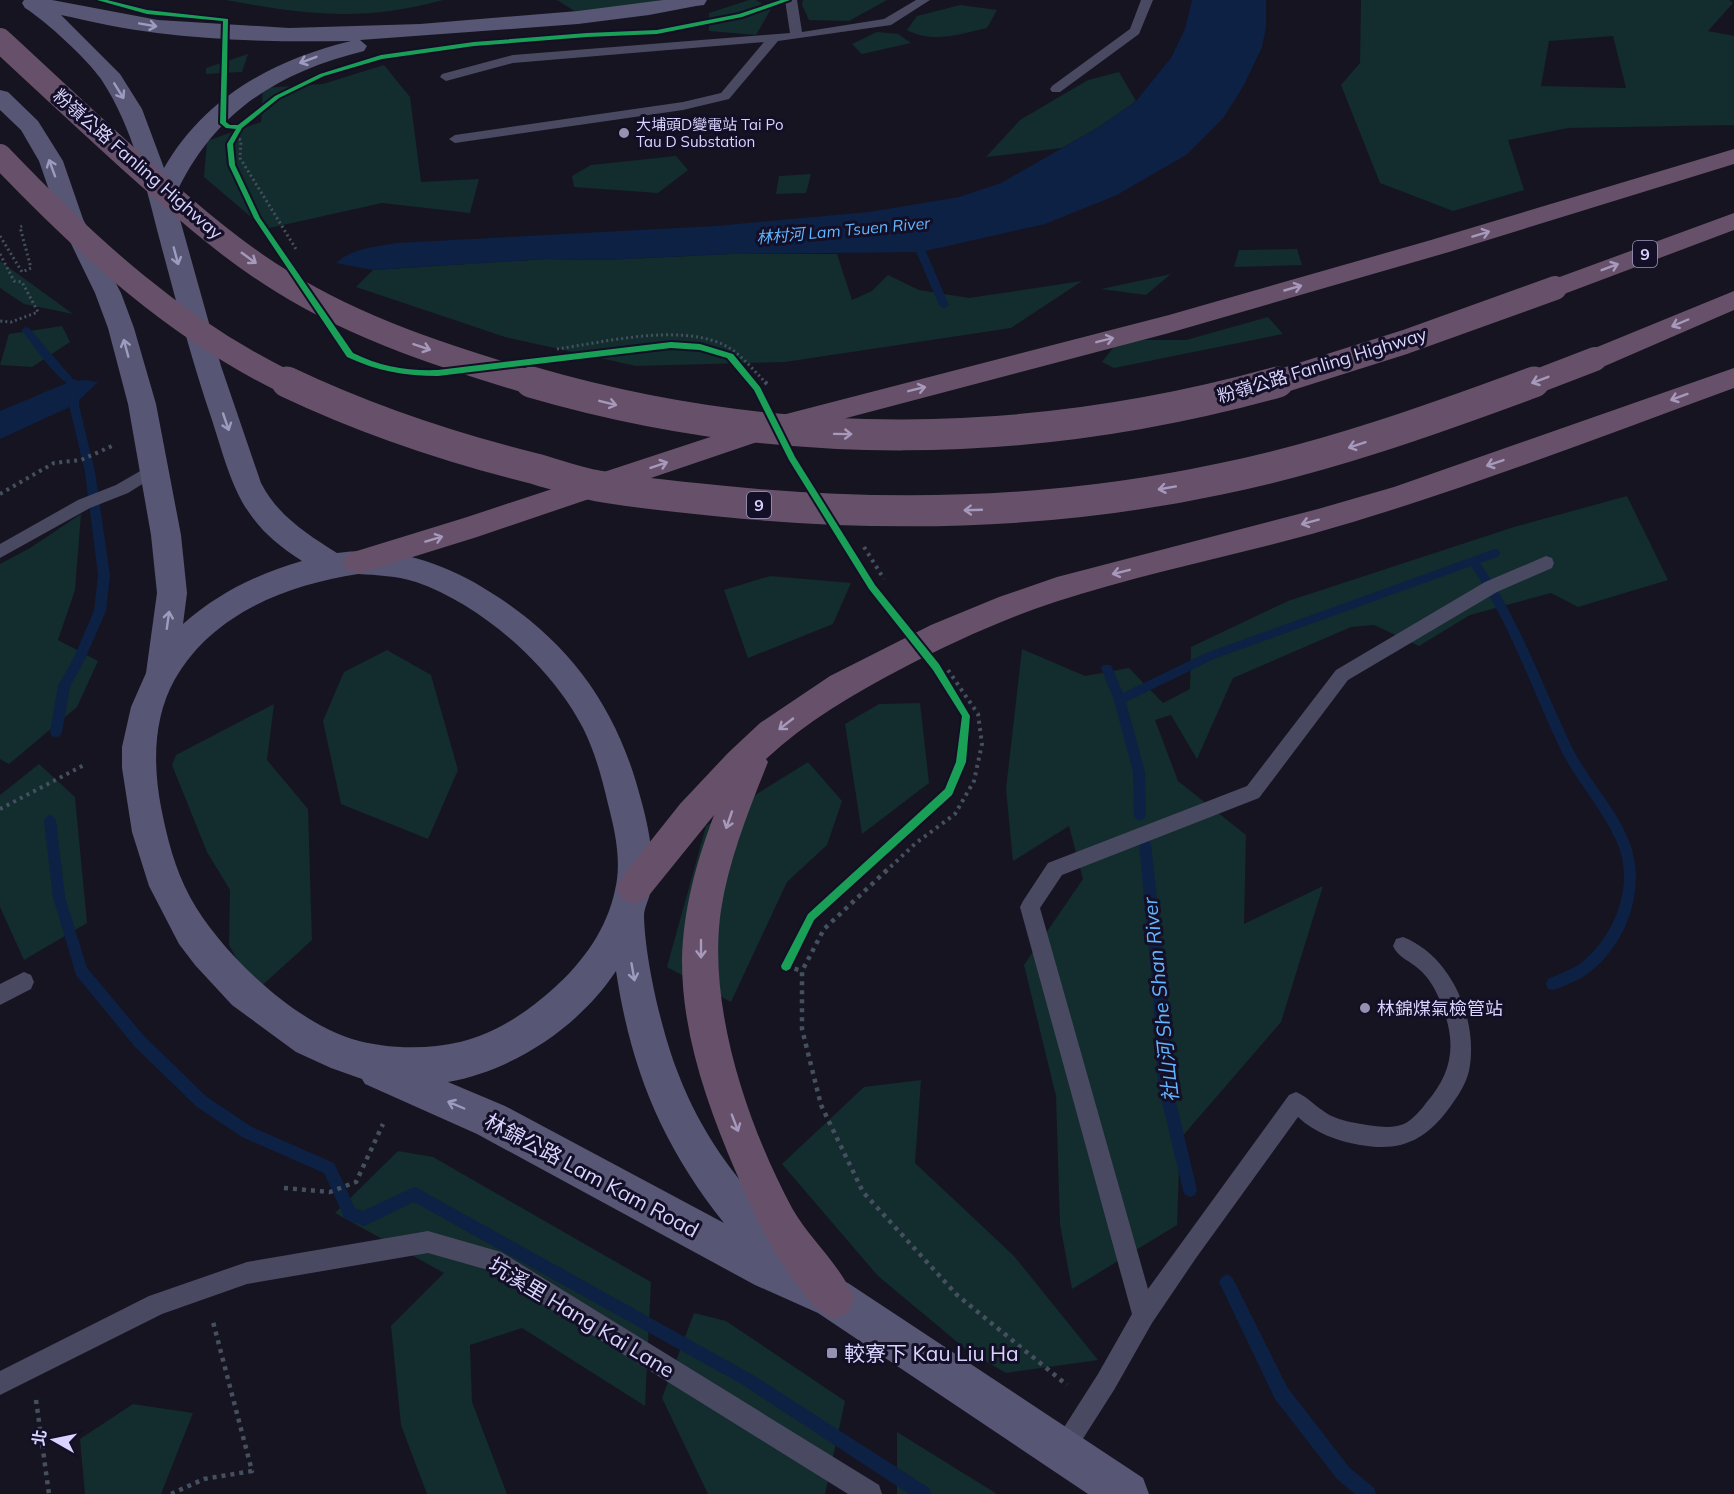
<svg xmlns="http://www.w3.org/2000/svg" width="1734" height="1494" font-family="Mulish,'Noto Sans TC',sans-serif">
  <style>
    .green { fill: #132c2d; fill-rule: evenodd }
    .water { fill: #0d2144 }
    .lines { fill: none; stroke-linecap: round; stroke-linejoin: round }
    .stream { fill: #0d2144; fill-rule: evenodd }
    .path-far2 { stroke: #44505f; stroke-width: 3; stroke-dasharray: 2 3; stroke-linecap: butt }
    .path-far1 { stroke: #44505f; stroke-width: 4; stroke-dasharray: 3 4.5; stroke-linecap: butt }
    .path { stroke: #44505f; stroke-width: 4.5; stroke-dasharray: 4 5; stroke-linecap: butt }
    .service { fill: #4a4962; fill-rule: evenodd }
    .secondary { fill: #575674; fill-rule: evenodd }
    .motorway { fill: #67516a; fill-rule: evenodd }
    .motorway-bridge-far1 { stroke: #67516a; stroke-width: 24 }
    .motorway-bridge { stroke: #67516a; stroke-width: 31 }
    .cycleway-casing { stroke: #130f26; stroke-width: 4 }
    .cycleway { fill: #1a9f57; fill-rule: evenodd }
    .oneway { stroke: #9e9bc0 }
    .oneway2 { stroke: #a699bc }
    .poi-dot { fill: #9591b1; stroke: #130f26; stroke-width: 2 }
    .labels { text-anchor: middle; dominant-baseline: central; stroke-width: 6; stroke-linejoin: round; paint-order: stroke }
    .far-poi-label { font-size: 15px; fill: #d9d4ff; stroke: #130f26; text-anchor: start }
    .far-water-label { font-size: 16px; font-style: italic; fill: #62b6ff; stroke: #130f26 }
    .shield { fill: #130f26; stroke: #9e99be; stroke-width: 1.5 }
    .shield-label { font-size: 16px; font-weight: bold; fill: #d9d4ff }
    .street-label { font-size: 18px; fill: #d9d4ff; stroke: #130f26 }
    .poi-label { font-size: 18px; fill: #d9d4ff; stroke: #130f26; text-anchor: start }
    .water-label { font-size: 20px; font-style: italic; fill: #62b6ff; stroke: #130f26 }
    .near-street-label { font-size: 21px; fill: #d9d4ff; stroke: #130f26 }
    .near-poi-label { font-size: 21px; fill: #d9d4ff; stroke: #130f26; text-anchor: start }
  </style>
  <rect width="100%" height="100%" fill="#161421"/>
  <path class="green" d="M226 0H443C363 22 306 15 226 0Z
    M557 0H662L631 7 576 12Z
    M749 0H756L771 9 756 35 709 31V13Z
    M803 0H887L849 21 809 20 802 5Z
    M1361 0H1729L1733 3 1708 31 1734 36V125L1568 128 1508 140 1524 190 1453 211 1380 183 1341 85 1360 63ZM1613 36 1626 88 1541 86 1549 41Z
    M960 5 997 10 987 28C959 34 934 44 907 30L917 16Z
    M877 32 898 34 911 43 862 54 852 44Z
    M248 54 242 72 206 74V68Z
    M384 65 410 97 421 182 479 179 470 213 382 203 265 229 204 177 207 141 261 122 263 88 323 84Z
    M1119 72 1136 101 1099 127 1062 148 986 157 1020 120 1088 80Z
    M676 156 688 170 658 193 574 187 572 176 591 165Z
    M811 174 806 193 776 194 779 176Z
    M1297 249 1302 265 1234 267 1239 250Z
    M730 254H837L852 300 872 291 888 275 919 290 969 298 1082 281 1011 328 785 362 636 366 505 337 356 287 373 270 546 259 603 260Z
    M0 261 73 314 24 304 0 288Z
    M1171 274 1146 295 1101 289Z
    M1268 317 1283 334 1114 368 1102 362 1119 340H1186Z
    M62 326 70 342 32 367 0 365 9 334Z
    M1627 496 1668 580 1578 607 1551 593 1470 615 1419 646 1374 625 1351 627 1233 678 1197 759 1171 715 1155 720 1178 781 1246 835 1244 924 1323 886 1281 1022 1180 1139 1177 1225 1072 1289 1060 1224 1056 1096 1024 965 1083 879 1069 826 1013 861 1006 789 1022 649 1085 676 1129 668 1163 703 1190 689 1191 647 1288 601 1514 527Z
    M81 514 75 590 58 640 98 661 77 707 9 764 0 759V564L30 548Z
    M770 576 851 583 833 624 748 658 724 590Z
    M387 650 431 675 458 770 428 839 341 804 323 721 344 672Z
    M920 703 929 783 862 834 845 724 879 704Z
    M274 704 267 760 308 809 312 940 255 992 229 945 230 890 207 852 172 765 176 755Z
    M808 762 842 801 827 845 787 882 731 1002 667 967 706 826Z
    M39 764 75 797 87 923 24 960 0 907V795Z
    M921 1080 915 1163 1014 1256 1098 1360 1006 1373 968 1351 878 1276 782 1164 864 1087Z
    M398 1151 433 1157 651 1282 645 1406 522 1328 470 1345 472 1402 507 1494H427L401 1425 391 1326 444 1273 335 1213Z
    M694 1313 726 1321 845 1401 825 1494H708L662 1398Z
    M133 1404 193 1413 161 1494H85L80 1439Z
    M897 1432 997 1494H897Z"/>
  <path class="water" d="M1192 0H1266V27L1262 47 1244 85 1224 117 1186 155 1117 195 1045 224 921 252 730 254 603 260 546 259 373 270 336 263C352 248 376 247 396 243L716 226 869 212 959 197 1001 183 1099 127 1136 101 1171 58 1185 29Z
    M85 380 98 382 74 405 0 439V411L69 382Z"/>
  <g class="lines">
    <path class="stream" d="M918 233 923 236 924 247 949 305 947 307 944 308 939 305 914 247 913 236Z
      M26 327 29 328 73 379 87 384V390C63 393 37 349 23 332L21 330Z
      M75 389 80 393 79 405 95 472 110 575 106 611 85 659 70 687 62 732 60 736 56 737 52 736 50 732 58 686 74 657 94 611 98 575 85 472 69 405 70 393Z
      M1495 549 1499 550 1500 553 1499 556 1480 563C1519 619 1541 682 1570 743 1586 778 1615 805 1629 841 1647 886 1628 942 1590 972 1579 980 1565 986 1553 990L1548 989 1546 984 1548 979C1559 974 1571 970 1581 963 1616 935 1636 883 1616 840 1601 807 1575 780 1559 746 1530 685 1509 622 1471 566L1214 659 1126 702 1145 772 1146 815 1144 819 1140 821 1136 819 1134 815 1133 772 1114 700 1101 668 1103 665H1111L1123 693 1206 653Z
      M50 815 54 817 56 821 65 897 87 968 145 1037 207 1097 252 1127 334 1163 355 1208 363 1211 414 1187 419 1189 753 1375 929 1488 931 1494H909L743 1385 414 1202 364 1226 345 1219 324 1173 242 1137 197 1107 135 1047 76 975 53 897 44 821 46 817Z
      M1145 838 1149 840 1151 844 1167 993 1172 1085 1197 1190 1195 1195 1190 1197 1185 1195 1183 1190 1158 1085 1153 993 1139 844 1141 840Z
      M1227 1274 1232 1277 1287 1387 1349 1467 1374 1488 1376 1494H1355L1337 1479 1275 1399 1219 1282 1222 1277Z"/>
    <path class="path-far2" d="M239 139 241 140 240 158 296 249
      M0 236 22 272 31 268 20 227 22 226
      M0 254 14 281 22 282 38 312 11 322 0 321
      M557 349C605 342 676 324 722 344 740 352 753 370 767 384"/>
    <path class="path-far1" d="M765 382 767 384
      M0 494 54 463 81 460 112 446
      M864 547 884 579
      M0 809 86 764
      M885 872 916 843 955 814 974 781 982 744 978 714 948 670"/>
    <path class="path" d="M887 870 824 929 802 971V1029L821 1105 863 1192 957 1295 1067 1385
      M786 966 802 971
      M284 1188 330 1192 356 1182 383 1124
      M36 1400 49 1494
      M171 1494 204 1479 252 1471 212 1318"/>
    <path class="service" d="M785 0H797L802 32 884 19 916 0H930L891 25 778 41 729 99 683 110 455 143 449 139 455 135 683 102 721 93 764 42 513 63 446 81 440 77 442 74 513 55 790 33Z
      M1141 0H1153L1139 34 1060 92H1052L1050 89 1052 86 1130 29Z
      M154 463 160 465 162 469 160 473 128 493 90 508 0 558V544L78 500 116 485Z
      M1546 556 1552 558 1554 563 1552 568 1497 592 1348 680 1259 798 1062 875 1040 908 1148 1289 1289 1095 1296 1092C1306 1096 1313 1104 1322 1110 1332 1118 1344 1121 1356 1123 1371 1126 1393 1130 1406 1123 1414 1118 1421 1110 1426 1103 1454 1071 1457 1041 1440 1001 1436 990 1429 978 1420 970 1411 961 1398 958 1393 946L1396 939 1403 937C1452 956 1479 1021 1469 1071 1466 1084 1458 1096 1450 1107 1425 1141 1401 1152 1360 1145 1337 1141 1315 1133 1298 1117L1196 1258 1152 1323 1114 1390 1070 1459 1062 1463 1054 1459 1050 1451 1054 1443 1098 1374 1132 1314 1020 907 1023 901 1048 863 1247 786 1336 670 1485 582Z
      M24 972 31 975 34 982 31 989 0 1005V984Z
      M428 1231 501 1252 879 1485 882 1494H848L488 1270 428 1253 247 1284 162 1314 0 1395V1371L149 1296 247 1262Z"/>
    <path class="secondary" d="M24 0H52L158 20 289 28 420 24 578 11 663 0H707L704 5 696 6 649 15 578 24 360 40 367 46 364 51C275 73 212 114 174 198L221 366 261 483C278 516 307 534 337 553 394 544 451 565 498 597 572 646 617 709 640 796 646 817 651 839 652 861 653 872 653 883 650 894 648 901 644 909 644 916 645 960 662 1033 678 1073 695 1118 722 1162 755 1197 775 1219 805 1233 816 1261L813 1268 848 1283 1143 1478 1149 1494H1088L818 1313 755 1285 477 1134 365 1084 362 1079 331 1068 296 1052 232 1005 195 965 179 944 149 886 132 832 122 768V747L131 707 146 673 157 593 151 535 128 404 108 328 95 293 59 219 39 161 21 130 0 110V90L8 92 38 121 63 161 83 219 121 293 134 328 156 404 181 535 187 593 183 624C218 593 257 574 302 561 240 522 233 486 212 420 192 361 176 301 160 241 146 187 133 127 101 79 86 58 47 22 25 8L22 3ZM61 15C93 22 124 29 157 33 221 41 286 42 351 41 273 60 205 97 164 168L142 109 120 74ZM358 574C377 575 397 576 416 582 482 605 551 666 583 728 595 752 602 778 608 804 615 831 622 862 615 890 607 929 583 962 554 988 529 1011 495 1034 460 1042 426 1050 386 1049 352 1039 292 1020 220 952 190 897 175 869 167 838 161 807 153 765 153 718 175 679 213 613 287 585 358 574ZM616 971C631 1070 662 1145 724 1223L505 1106 448 1082C514 1070 579 1027 616 971Z"/>
    <path class="motorway" d="M1734 149V164L1449 252 1169 333 763 440 477 537 358 574 347 570 343 562 347 554 464 518 759 421 1169 315 1431 240Z
      M1734 213V230L1564 294 1555 297 1546 294 1542 288 1546 282Z
      M1734 291V310L1605 366 1595 369 1585 366 1581 359 1585 352Z
      M1734 368V388C1608 434 1482 483 1353 522 1255 552 1152 570 1055 602 1001 620 951 643 901 669 853 694 806 722 766 759L768 762C749 810 729 859 721 910 707 1006 747 1124 792 1208 810 1240 840 1264 854 1298L848 1313 833 1319C816 1312 809 1300 798 1286 769 1249 754 1213 735 1170 707 1104 682 1034 682 961 683 910 696 863 714 815L646 899 634 904 622 899 616 888 622 877 680 804 728 753 760 723 830 676 931 625 999 597 1057 577 1318 509 1394 487Z"/>
    <path class="motorway-bridge-far1" d="M0 40C43 80 87 121 130 160 179 204 227 248 283 282 360 330 449 358 536 384
      M0 156C86 246 177 330 290 384
      M1272 384 1405 342 1555 288
      M1530 384 1595 359"/>
    <path class="motorway-bridge" d="M287 382C367 420 451 448 536 469 557 475 577 482 598 486 638 493 679 497 720 501 886 518 1057 514 1220 479 1328 457 1431 420 1534 382
      M531 382C778 454 1030 451 1278 382"/>
    <defs>
      <path id="cycleway" d="M97 0H107L147 10 228 19 226 122 230 125H238L275 96 320 74 381 55 474 42 587 33 657 30 739 14 781 0H790L742 17 657 34 587 37 474 46 382 59 324 76 279 98 242 128 233 144 235 165 260 218 353 353C381 367 407 371 438 370L671 342 700 344 733 354 760 387 795 457 875 585 939 664 970 716 966 762 952 795 814 920 790 969 786 971 782 969 781 966 808 914 945 789 956 762 962 716 933 670 869 589 789 460 754 390 727 358 700 350 671 348 438 376C405 376 377 371 347 357L254 218 229 165 227 144 236 129 226 128 220 123 223 21 147 14Z"/>
    </defs>
    <use href="#cycleway" class="cycleway-casing"/>
    <use href="#cycleway" class="cycleway"/>
  </g>
  <defs><path id="oneway-shaft" d="M-6 0H5M1.5-3L5.5 0L1.5 3" fill="none" stroke-width="1.6" stroke-linecap="round" stroke-linejoin="round" transform="scale(1.5)"/></defs>
  <g class="oneway">
    <use href="#oneway-shaft" transform="translate(148 25) rotate(10)"/>
    <use href="#oneway-shaft" transform="translate(308 60) rotate(159)"/>
    <use href="#oneway-shaft" transform="translate(119 91) rotate(58)"/>
    <use href="#oneway-shaft" transform="translate(52 168) rotate(-110)"/>
    <use href="#oneway-shaft" transform="translate(176 256) rotate(75)"/>
    <use href="#oneway-shaft" transform="translate(126 348) rotate(-105)"/>
    <use href="#oneway-shaft" transform="translate(226 422) rotate(71)"/>
    <use href="#oneway-shaft" transform="translate(168 620) rotate(-82)"/>
    <use href="#oneway-shaft" transform="translate(633 972) rotate(80)"/>
    <use href="#oneway-shaft" transform="translate(456 1105) rotate(-157)"/>
  </g>
  <g class="oneway2">
    <use href="#oneway-shaft" transform="translate(1481 234) rotate(-17)"/>
    <use href="#oneway-shaft" transform="translate(249 258) rotate(36)"/>
    <use href="#oneway-shaft" transform="translate(1610 267) rotate(-21)"/>
    <use href="#oneway-shaft" transform="translate(1293 288) rotate(-16)"/>
    <use href="#oneway-shaft" transform="translate(1680 323) rotate(157)"/>
    <use href="#oneway-shaft" transform="translate(1105 340) rotate(-14)"/>
    <use href="#oneway-shaft" transform="translate(422 347) rotate(19)"/>
    <use href="#oneway-shaft" transform="translate(1540 380) rotate(159)"/>
    <use href="#oneway-shaft" transform="translate(917 389) rotate(-14)"/>
    <use href="#oneway-shaft" transform="translate(1679 397) rotate(160)"/>
    <use href="#oneway-shaft" transform="translate(608 403) rotate(14)"/>
    <use href="#oneway-shaft" transform="translate(843 434) rotate(1)"/>
    <use href="#oneway-shaft" transform="translate(1357 445) rotate(162)"/>
    <use href="#oneway-shaft" transform="translate(1495 463) rotate(161)"/>
    <use href="#oneway-shaft" transform="translate(659 465) rotate(-19)"/>
    <use href="#oneway-shaft" transform="translate(1167 488) rotate(170)"/>
    <use href="#oneway-shaft" transform="translate(973 510) rotate(178)"/>
    <use href="#oneway-shaft" transform="translate(1310 522) rotate(165)"/>
    <use href="#oneway-shaft" transform="translate(434 539) rotate(-17)"/>
    <use href="#oneway-shaft" transform="translate(1121 572) rotate(166)"/>
    <use href="#oneway-shaft" transform="translate(786 724) rotate(142)"/>
    <use href="#oneway-shaft" transform="translate(729 820) rotate(109)"/>
    <use href="#oneway-shaft" transform="translate(701 949) rotate(90)"/>
    <use href="#oneway-shaft" transform="translate(735 1123) rotate(69)"/>
  </g>
  <g class="poi-dot">
    <circle cx="624" cy="133" r="6"/>
    <circle cx="1365" cy="1008" r="6"/>
    <rect x="826" y="1347" width="12" height="12" rx="3"/>
  </g>
  <g class="labels">
    <g class="far-poi-label">
      <text x="636" y="124">大埔頭D變電站 Tai Po<tspan x="636" dy="17">Tau D Substation</tspan></text>
    </g>
    <g class="far-water-label">
      <text transform="translate(843 230) rotate(-5)">林村河 Lam Tsuen River</text>
    </g>
    <g class="shield">
      <rect x="1633" y="241" width="24" height="26" rx="4.5"/>
      <rect x="747" y="492" width="24" height="26" rx="4.5"/>
    </g>
    <g class="shield-label">
      <text x="1645" y="254">9</text>
      <text x="759" y="505">9</text>
    </g>
    <g class="street-label">
      <text transform="translate(138 164) rotate(41)">粉嶺公路 Fanling Highway</text>
      <text transform="translate(1322 365) rotate(-17)">粉嶺公路 Fanling Highway</text>
    </g>
    <g class="poi-label">
      <text x="1377" y="1008">林錦煤氣檢管站</text>
    </g>
    <g class="water-label">
      <text transform="translate(1160 1000) rotate(-96)">社山河 She Shan River</text>
    </g>
    <g class="near-street-label">
      <text transform="translate(592 1175) rotate(28)">林錦公路 Lam Kam Road</text>
      <text transform="translate(582 1317) rotate(31)">坑溪里 Hang Kai Lane</text>
    </g>
    <g class="near-poi-label">
      <text x="844" y="1353">較寮下 Kau Liu Ha</text>
    </g>
  </g>
  <g transform="translate(54 1440) rotate(279)" stroke="#130f26" stroke-width="4.5" paint-order="stroke">
  <path d="M0-4.5L10 22L0 15L-10 22Z" fill="#d9d4ff"/>
  <text y="-9" font-size="16" font-weight="bold" text-anchor="middle" fill="#d9d4ff">北</text>
  </g>
</svg>
